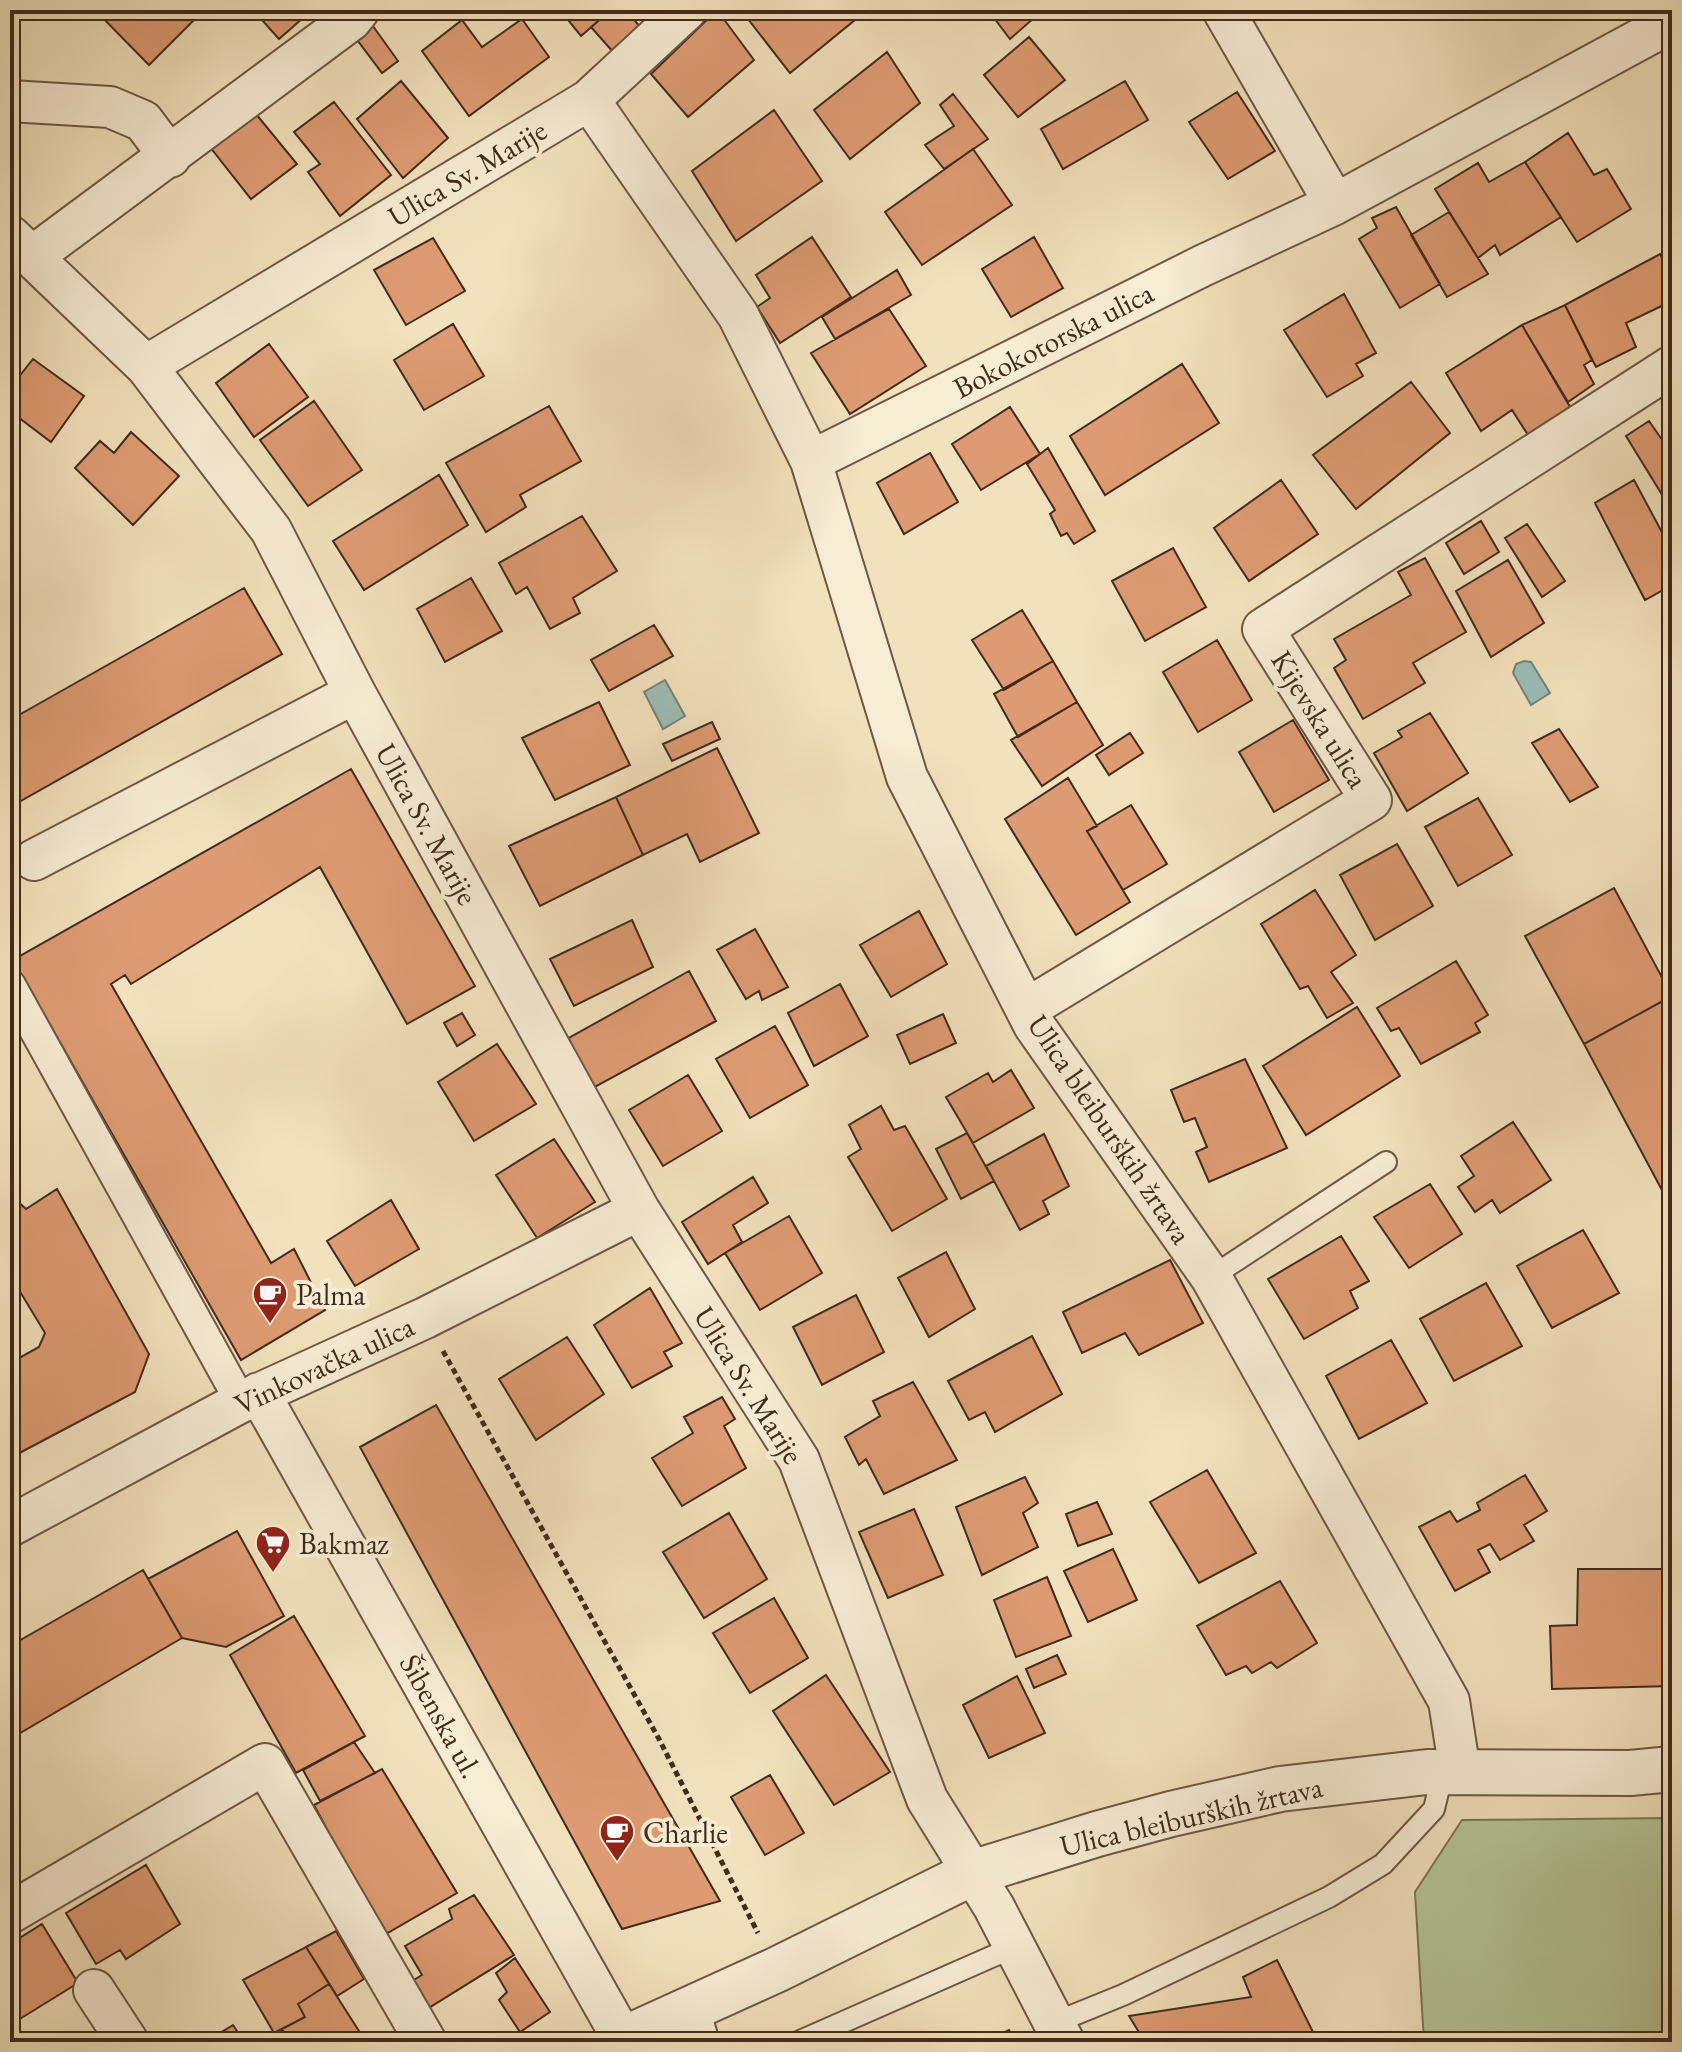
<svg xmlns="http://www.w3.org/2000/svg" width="1682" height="2052" font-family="'EB Garamond',serif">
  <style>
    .green { fill: #b4c496; stroke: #7a7859; stroke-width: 2 }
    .water { fill: #9cbcb6; stroke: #788278; stroke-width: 2 }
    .building { fill: #de9b73; stroke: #412b1c; stroke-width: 2 }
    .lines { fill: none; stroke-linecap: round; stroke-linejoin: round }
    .service-casing { stroke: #6d5844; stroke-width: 24 }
    .pedestrian-casing { stroke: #6d5844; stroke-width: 34 }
    .minor-casing { stroke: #6d5844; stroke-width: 44 }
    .tertiary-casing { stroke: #6d5844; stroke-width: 48 }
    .path { stroke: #412b1c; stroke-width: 5; stroke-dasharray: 6 4; stroke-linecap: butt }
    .service { stroke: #f7ecd4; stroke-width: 20 }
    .pedestrian { stroke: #f7ecd4; stroke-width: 30 }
    .minor { stroke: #f7ecd4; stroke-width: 40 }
    .tertiary { stroke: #f7ecd4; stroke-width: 44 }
    .labels { text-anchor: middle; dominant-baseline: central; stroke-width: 8; stroke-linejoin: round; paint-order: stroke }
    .street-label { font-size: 30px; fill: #412b1c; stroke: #f7ecd4 }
    .poi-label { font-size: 30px; fill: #412b1c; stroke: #f7ecd4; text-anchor: start }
  </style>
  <rect width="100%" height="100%" fill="#f2e1bd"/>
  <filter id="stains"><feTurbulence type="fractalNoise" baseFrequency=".0025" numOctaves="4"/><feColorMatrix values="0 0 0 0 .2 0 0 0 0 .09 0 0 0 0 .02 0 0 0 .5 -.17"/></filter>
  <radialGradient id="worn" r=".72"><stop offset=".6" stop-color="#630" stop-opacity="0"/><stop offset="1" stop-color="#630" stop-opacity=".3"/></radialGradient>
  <path class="green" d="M1672 1818V2042H1424L1415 1892 1462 1820Z"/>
  <path class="water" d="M1524 661 1531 662 1550 693 1531 705 1513 673 1516 664Z
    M665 680 685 716 663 729 644 692Z"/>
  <path class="building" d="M10 10H19L17 46H10Z
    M95 10H195L199 15 149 65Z
    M253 10H312L279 39Z
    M560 10H611L581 36Z
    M611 10H626L641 28 614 53 591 27Z
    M717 10 754 60 688 117 651 74Z
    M741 10H857L861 15 790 73Z
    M988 10H1043L1010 39Z
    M522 19 549 57 469 116 422 51 462 20 482 47Z
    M370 22 398 61 382 73 352 33Z
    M1029 37 1065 80 1018 117 984 75Z
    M887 52 920 103 850 159 814 110Z
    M401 81 448 138 403 178 357 119Z
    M1125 81 1148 120 1063 169 1041 129Z
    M1237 92 1275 151 1228 179 1189 122Z
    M953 94 988 139 944 169 925 145 954 126 940 105Z
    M334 102 391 175 340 216 308 172 320 164 294 132Z
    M774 110 822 181 736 241 692 171Z
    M256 114 297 164 251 199 210 147Z
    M1568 133 1594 175 1607 169 1631 209 1577 242 1525 162Z
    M973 149 1012 205 922 265 885 212Z
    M1525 162 1561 217 1500 255 1495 245 1478 258 1435 189 1478 163 1489 182Z
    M1396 207 1440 284 1400 308 1359 239 1377 228 1372 218Z
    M1449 212 1488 274 1447 297 1411 235Z
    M812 237 851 297 780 343 757 307 770 298 756 275Z
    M1034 237 1063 288 1011 317 982 269Z
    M433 238 465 291 406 325 374 270Z
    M1660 254 1672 274V301L1626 323 1636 347 1596 367 1565 305Z
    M897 270 911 295 835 339 822 317Z
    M1344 294 1376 353 1356 364 1363 376 1327 397 1284 330Z
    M1565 305 1592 360 1584 365 1594 384 1568 402 1522 325Z
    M889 309 926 366 850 414 811 353Z
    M453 324 484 376 424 410 394 360Z
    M1522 325 1573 412 1530 438 1512 410 1481 431 1446 373Z
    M269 344 308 397 254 437 216 383Z
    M33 359 84 396 51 442 10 411V388Z
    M1182 364 1219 423 1105 495 1070 436Z
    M1411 382 1450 433 1356 509 1313 455Z
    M314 401 362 470 308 506 260 440Z
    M549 406 581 461 520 495 526 507 486 532 446 463Z
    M1010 407 1040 454 981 490 952 444Z
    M1649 421 1672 454V511L1626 436Z
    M131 432 179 476 133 525 75 468 100 441 114 453Z
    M1048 448 1095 531 1074 544 1067 533 1061 536 1050 514 1055 510 1027 464Z
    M930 453 958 502 904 534 877 483Z
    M439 475 468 525 364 590 333 541Z
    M1281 480 1318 534 1249 581 1214 528Z
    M1634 480 1672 551V585L1645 600 1595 503Z
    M582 516 617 571 573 598 580 613 550 629 527 587 516 594 499 563Z
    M1481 521 1499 552 1464 574 1446 543Z
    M1527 524 1565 581 1542 597 1505 538Z
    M1173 548 1206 607 1145 641 1112 581Z
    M1425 558 1466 632 1413 663 1425 683 1363 719 1334 668 1346 660 1334 639 1411 595 1398 572Z
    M1508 560 1544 623 1491 657 1456 591Z
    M471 578 502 631 445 662 417 609Z
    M244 588 282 654 10 807V720Z
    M1022 610 1053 661 1004 690 972 640Z
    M654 625 673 656 609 691 591 660Z
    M1217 640 1252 700 1198 732 1163 672Z
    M1053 661 1077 702 1018 737 994 694Z
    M599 702 630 765 555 800 522 738Z
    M1077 702 1103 745 1042 786 1011 740Z
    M1430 713 1468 773 1407 811 1374 753 1402 737 1398 731Z
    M1293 720 1329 780 1274 812 1239 752Z
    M712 722 720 739 672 761 663 744Z
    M1559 729 1598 787 1570 802 1532 743Z
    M1130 733 1143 753 1109 775 1096 755Z
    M717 748 759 833 700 862 687 834 643 855 616 797Z
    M351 769 475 986 407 1024 320 867 131 984 125 975 111 984 271 1263 294 1249 325 1310 241 1360 13 960Z
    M1068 778 1097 826 1087 831 1130 902 1076 935 1005 819Z
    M616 797 643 855 540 906 509 846Z
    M1478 798 1512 855 1458 886 1425 827Z
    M1131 805 1167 864 1123 890 1087 831Z
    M1397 844 1433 906 1375 940 1340 875Z
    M1614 888 1672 996 1584 1044 1525 936Z
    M1315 890 1356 955 1331 972 1353 1003 1327 1018 1308 986 1300 989 1261 924Z
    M919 911 947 964 891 997 860 945Z
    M632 920 653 967 574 1006 550 959Z
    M755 929 788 987 762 1000 759 991 746 999 717 950Z
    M1456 961 1488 1015 1475 1023 1480 1032 1421 1064 1399 1028 1391 1031 1377 1008Z
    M689 971 716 1021 593 1088 567 1039Z
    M840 984 868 1036 814 1066 788 1013Z
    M1672 996V1209L1584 1044Z
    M1357 1007 1400 1076 1306 1135 1263 1066Z
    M462 1013 475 1035 457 1046 444 1023Z
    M943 1014 956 1043 910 1064 897 1035Z
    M775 1026 808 1085 750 1118 716 1059Z
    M497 1044 536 1104 474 1141 438 1082Z
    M1245 1059 1287 1148 1209 1182 1196 1152 1207 1147 1195 1118 1184 1122 1171 1090Z
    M1011 1070 1034 1108 973 1143 946 1097 988 1073 993 1082Z
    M688 1075 722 1131 663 1166 629 1110Z
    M881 1106 894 1130 905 1126 947 1199 892 1231 848 1157 861 1149 849 1125Z
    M1513 1122 1551 1180 1500 1213 1492 1200 1475 1212 1458 1187 1474 1176 1461 1156Z
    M967 1133 994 1181 961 1199 936 1149Z
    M1044 1134 1069 1186 1043 1201 1049 1214 1020 1230 986 1166Z
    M554 1139 595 1202 537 1238 496 1175Z
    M753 1177 768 1203 733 1225 742 1242 708 1264 682 1222Z
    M1430 1184 1462 1234 1409 1268 1374 1217Z
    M57 1189 149 1354 135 1392 10 1458V1363L39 1347 45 1333 10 1275V1201L15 1199 26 1209Z
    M391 1200 419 1249 355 1286 327 1241Z
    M789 1216 822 1273 760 1310 725 1253Z
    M1583 1230 1619 1293 1552 1328 1517 1266Z
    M1341 1236 1369 1281 1350 1291 1358 1308 1304 1339 1268 1279Z
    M946 1252 975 1309 929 1337 898 1278Z
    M1170 1260 1203 1323 1139 1355 1125 1333 1082 1353 1063 1312Z
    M1486 1283 1522 1346 1454 1381 1420 1319Z
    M650 1288 682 1343 664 1352 672 1366 632 1388 594 1325Z
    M856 1295 884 1352 822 1385 793 1327Z
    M1032 1336 1062 1394 995 1432 985 1412 969 1420 948 1381Z
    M567 1337 604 1394 536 1440 499 1379Z
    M1391 1340 1427 1403 1359 1439 1326 1376Z
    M913 1382 957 1460 884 1494 866 1459 859 1465 845 1437 880 1416 873 1401Z
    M722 1397 735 1419 724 1426 746 1468 682 1506 652 1458 693 1433 684 1417Z
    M436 1405 720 1901 622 1929 360 1447Z
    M1207 1470 1256 1553 1199 1583 1150 1502Z
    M1525 1475 1547 1511 1524 1525 1534 1541 1500 1560 1490 1544 1478 1550 1490 1572 1455 1591 1419 1527 1450 1511 1457 1522 1480 1510 1477 1503Z
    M1025 1477 1038 1503 1023 1513 1038 1547 982 1575 956 1507Z
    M1097 1502 1112 1534 1078 1546 1066 1514Z
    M914 1509 943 1575 888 1598 859 1532Z
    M729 1513 767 1579 704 1618 663 1552Z
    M237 1531 284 1616 226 1647 182 1638 148 1579Z
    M1113 1549 1137 1600 1088 1622 1064 1571Z
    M1578 1569H1663L1664 1616H1672V1686L1552 1689 1550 1626 1577 1625Z
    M143 1570 182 1638 10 1739V1646Z
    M1047 1577 1071 1636 1016 1657 994 1600Z
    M1280 1581 1317 1643 1277 1668 1271 1662 1252 1673 1246 1666 1226 1675 1197 1626Z
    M774 1598 808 1658 750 1693 713 1633Z
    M294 1616 365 1736 296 1773 230 1655Z
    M1057 1655 1066 1674 1034 1688 1026 1669Z
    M826 1675 890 1772 834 1805 773 1711Z
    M1017 1676 1045 1733 989 1758 963 1705Z
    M354 1742 375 1773 320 1801 303 1770Z
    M382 1769 457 1893 384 1935 314 1805Z
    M770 1775 804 1833 765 1855 731 1797Z
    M146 1865 180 1924 126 1959 120 1950 96 1964 66 1913Z
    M474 1895 514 1955 427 2009 412 1981 422 1975 405 1946 452 1919 449 1909Z
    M42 1924 78 1983 10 2025V1944Z
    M336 1931 364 1979 337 1996 306 1947Z
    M306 1947 329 1984 298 2004 305 2017 274 2033 243 1980Z
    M515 1958 550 2012 520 2032 499 2000 507 1992 496 1973Z
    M1277 1960 1318 2042H1145L1129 2016 1251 1997 1243 1977Z
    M329 1984 366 2042H289L282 2029 305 2017 298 2004Z
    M233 2025 244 2042H205Z
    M1009 2030 1015 2042H984Z"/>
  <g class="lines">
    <defs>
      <path id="service" d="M1211 1277 1386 1162
        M698 2005 709 2042
        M1054 2023 1123 1995 1329 1897 1383 1864 1434 1809 1443 1772
        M798 2042 1014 1947"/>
      <path id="pedestrian" d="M10 985 241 1402"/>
      <path id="minor" d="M686 10 589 100 146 366 271 530 355 693 639 1210 799 1460 927 1799 994 1907 1064 2042
        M1223 10 1335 204
        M589 100 738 315 811 461 1202 266 1335 204 1672 22
        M10 101 110 107 143 121 170 157
        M10 236 146 366
        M33 256 351 20 359 10
        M811 461 907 777 1034 1025 1211 1277 1449 1701 1460 1772
        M34 860 355 693
        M1028 1008 1371 800 1263 629 1672 366
        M259 1393 623 2039
        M10 1526 241 1402 425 1318 639 1210
        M10 1913 265 1764 426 2042
        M94 1990 128 2042"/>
      <path id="tertiary" d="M617 2042 776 1970 972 1873 1097 1834 1171 1814 1280 1789 1427 1772 1630 1773 1672 1769"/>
    </defs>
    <use href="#service" class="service-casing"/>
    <use href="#pedestrian" class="pedestrian-casing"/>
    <use href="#minor" class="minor-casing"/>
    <use href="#tertiary" class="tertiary-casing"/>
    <path class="path" d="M443 1351 659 1739 758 1933"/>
    <use href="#service" class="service"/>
    <use href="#pedestrian" class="pedestrian"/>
    <use href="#minor" class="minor"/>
    <use href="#tertiary" class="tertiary"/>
  </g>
  <defs>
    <symbol id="cafe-pin" viewBox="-11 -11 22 30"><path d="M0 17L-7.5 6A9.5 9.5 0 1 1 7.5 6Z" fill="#8f2418" stroke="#f7ecd4"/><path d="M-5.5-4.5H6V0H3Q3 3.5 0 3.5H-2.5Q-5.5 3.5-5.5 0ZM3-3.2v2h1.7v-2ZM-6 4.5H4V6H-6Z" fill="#fff"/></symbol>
    <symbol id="supermarket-pin" viewBox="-11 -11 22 30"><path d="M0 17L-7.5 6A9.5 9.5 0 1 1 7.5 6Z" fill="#8f2418" stroke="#f7ecd4"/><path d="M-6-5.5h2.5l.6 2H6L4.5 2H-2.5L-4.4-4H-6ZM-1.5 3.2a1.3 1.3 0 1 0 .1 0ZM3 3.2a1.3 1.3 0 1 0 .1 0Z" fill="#fff"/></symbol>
  </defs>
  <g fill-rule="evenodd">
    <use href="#cafe-pin" x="250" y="1274" width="40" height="54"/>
    <use href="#supermarket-pin" x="253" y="1523" width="40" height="54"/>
    <use href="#cafe-pin" x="597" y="1812" width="40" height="54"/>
  </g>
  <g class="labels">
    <g class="street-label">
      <text transform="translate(467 173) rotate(-31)">Ulica Sv. Marije</text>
      <text transform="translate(1053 340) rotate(-27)">Bokokotorska ulica</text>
      <text transform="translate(1320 719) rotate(58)">Kijevska ulica</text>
      <text transform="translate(427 824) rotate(61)">Ulica Sv. Marije</text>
      <text transform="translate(1110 1129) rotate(56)">Ulica bleiburških žrtava</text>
      <text transform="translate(324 1365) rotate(-25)">Vinkovačka ulica</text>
      <text transform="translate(749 1385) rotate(58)">Ulica Sv. Marije</text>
      <text transform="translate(441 1716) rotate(61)">Šibenska ul.</text>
      <text transform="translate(1191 1816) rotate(-13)">Ulica bleiburških žrtava</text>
    </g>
    <g class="poi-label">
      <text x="296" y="1294">Palma</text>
      <text x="299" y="1543">Bakmaz</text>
      <text x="643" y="1832">Charlie</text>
    </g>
  </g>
  <rect width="1682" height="2052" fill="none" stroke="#f2e1bd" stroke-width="40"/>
  <rect x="12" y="12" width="1658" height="2028" fill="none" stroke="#412b1c" stroke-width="4"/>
  <rect x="20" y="20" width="1642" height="2012" fill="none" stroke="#412b1c" stroke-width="2"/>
  <rect width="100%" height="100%" filter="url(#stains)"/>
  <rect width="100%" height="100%" fill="url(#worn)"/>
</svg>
